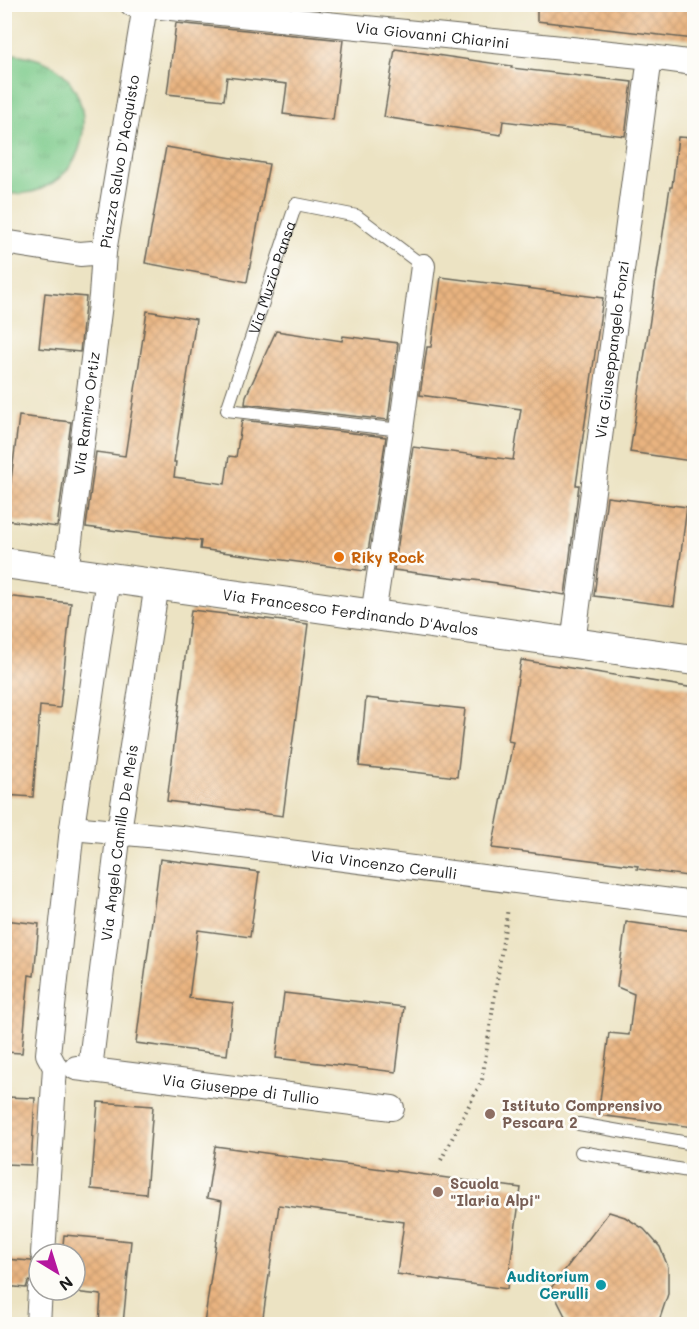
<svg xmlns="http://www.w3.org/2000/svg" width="699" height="1329" font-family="Mali,sans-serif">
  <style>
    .grass { fill: url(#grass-tufts); stroke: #4c7353; stroke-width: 1.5 }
    .building { fill: url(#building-cross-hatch) }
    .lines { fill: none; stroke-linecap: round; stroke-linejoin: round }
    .service-casing { stroke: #656256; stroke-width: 14 }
    .minor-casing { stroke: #656256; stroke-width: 26 }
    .tertiary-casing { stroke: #656256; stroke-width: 32 }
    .path { stroke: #656256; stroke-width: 4; stroke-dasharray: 1.5 4.5; stroke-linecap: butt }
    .service { stroke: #fff; stroke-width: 12 }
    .minor { stroke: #fff; stroke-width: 24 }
    .tertiary { stroke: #fff; stroke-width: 30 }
    .food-dot { fill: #e8710a; stroke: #fdfcf7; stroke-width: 2 }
    .education-dot { fill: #8d6e63; stroke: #fdfcf7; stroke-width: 2 }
    .culture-dot { fill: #0f9aa8; stroke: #fdfcf7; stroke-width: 2 }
    .labels { text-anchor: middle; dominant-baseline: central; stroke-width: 5; stroke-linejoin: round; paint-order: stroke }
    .street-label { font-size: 15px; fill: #1c1c1c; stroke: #fdfcf7 }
    .food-label { font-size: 15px; font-weight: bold; fill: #c56008; stroke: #fdfcf7; text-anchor: start }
    .education-label { font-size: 15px; font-weight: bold; fill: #785e54; stroke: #fdfcf7; text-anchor: start }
    .culture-label { font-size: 15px; font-weight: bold; fill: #0d838f; stroke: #fdfcf7; text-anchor: end }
  </style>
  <defs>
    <pattern id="grass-tufts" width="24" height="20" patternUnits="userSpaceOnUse" patternTransform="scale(1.5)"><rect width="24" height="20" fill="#7bca8a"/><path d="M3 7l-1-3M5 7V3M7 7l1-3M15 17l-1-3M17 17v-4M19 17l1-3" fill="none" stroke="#6aad76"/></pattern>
    <pattern id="building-cross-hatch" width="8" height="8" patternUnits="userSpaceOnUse" patternTransform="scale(1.5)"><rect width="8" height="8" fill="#e9b480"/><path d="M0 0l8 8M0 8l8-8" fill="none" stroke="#c79a6e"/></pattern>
  </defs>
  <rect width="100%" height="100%" fill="#fdfcf7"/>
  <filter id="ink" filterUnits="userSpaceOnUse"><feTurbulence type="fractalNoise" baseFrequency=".0167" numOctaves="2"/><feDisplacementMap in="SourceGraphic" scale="12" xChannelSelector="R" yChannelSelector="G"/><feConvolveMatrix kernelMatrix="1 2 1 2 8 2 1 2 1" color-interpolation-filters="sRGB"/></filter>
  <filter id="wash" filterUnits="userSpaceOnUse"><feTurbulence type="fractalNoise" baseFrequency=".008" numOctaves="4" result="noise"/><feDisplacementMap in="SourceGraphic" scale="24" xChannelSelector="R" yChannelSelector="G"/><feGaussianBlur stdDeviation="1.35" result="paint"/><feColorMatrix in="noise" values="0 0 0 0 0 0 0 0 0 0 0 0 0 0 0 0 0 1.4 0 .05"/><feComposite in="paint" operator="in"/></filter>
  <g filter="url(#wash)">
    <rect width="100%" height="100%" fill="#ece3c3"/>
    <path class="grass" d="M16 54C31 57 46 60 59 70 96 101 90 167 45 187 32 194 19 194 5 194V56Z"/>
    <g id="blocks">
      <path class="building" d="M537 4H694V39L537 21Z
        M176 23 343 40 333 120 283 114 287 84 227 77 224 100 167 94Z
        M395 49 512 66 511 68 632 82 625 136 503 121 501 135 384 117Z
        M678 137 694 138V438L691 461 630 452 670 187H672Z
        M166 147 269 164 247 282 145 263Z
        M441 277 603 298 576 485H579L565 595 497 584V583L394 570 413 447 513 460 521 409 420 395 427 347H431Z
        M45 293 86 297 80 352 39 348Z
        M147 311 196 319 174 462H176L174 477 225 484 229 456 236 457 242 420 386 437 365 571 200 549 201 541 86 527 96 452 125 456Z
        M276 331 342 341 343 336 398 343 388 420 245 404 246 396Z
        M19 416 71 422 57 527 6 520Z
        M607 497 687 507 674 606 594 596Z
        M4 596 71 603 60 708 40 706 33 797 4 795Z
        M191 610 308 624 283 816 167 801Z
        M521 660 694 688V877L637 869 638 866 492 848 513 742 508 741Z
        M366 698 465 709 457 777 359 766Z
        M160 859 259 872 250 937 198 930 189 998 233 1003 227 1055 136 1043Z
        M4 920 39 924 34 976 29 975 22 1053 4 1052Z
        M626 922 694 931V1127L598 1115 609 1033 629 1035 634 994 617 987Z
        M284 993 404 1007 396 1072 276 1058Z
        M4 1097 35 1098 31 1165 4 1164Z
        M98 1102 153 1106 146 1194 91 1189Z
        M215 1146 521 1188 507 1289 397 1274 404 1222 279 1205 262 1324H204L222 1201 207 1198Z
        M609 1212 625 1217 644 1229 660 1247 668 1267V1294L658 1324H569L551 1288Z
        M64 1235 131 1241 123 1324H99L101 1295 54 1290H75V1254H62Z
        M4 1259 31 1261 39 1267V1276L28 1282 26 1288 4 1286Z"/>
    </g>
  </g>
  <g filter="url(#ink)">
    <use href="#blocks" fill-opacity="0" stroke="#656256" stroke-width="1.5"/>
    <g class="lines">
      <defs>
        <g id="service">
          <path id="s1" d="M401 430 227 410 296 204 357 216 423 266"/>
          <path d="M579 1124 694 1144"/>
          <path d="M581 1152 694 1172"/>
        </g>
        <g id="minor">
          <path id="s2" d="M132 4 650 57 694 63"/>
          <path d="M4 242 80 254 104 252"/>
          <path id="s3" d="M66 572 101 296 104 252 145 6"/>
          <path d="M373 615 401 430 423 266"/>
          <path id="s4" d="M573 643 650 57"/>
          <path id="s5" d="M72 828 180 838 694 904"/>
          <path id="s6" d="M76 1068 392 1108"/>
          <path id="s7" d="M90 1069 119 831 157 584"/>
          <path d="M43 1254 55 1067 48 1054 72 828 108 578"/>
          <path d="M38 1324 40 1290"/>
        </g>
        <g id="tertiary">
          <path id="s8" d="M4 563 694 660"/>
        </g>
      </defs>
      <use href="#service" class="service-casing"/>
      <use href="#minor" class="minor-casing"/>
      <use href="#tertiary" class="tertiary-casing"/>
      <path class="path" d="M441 1160 482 1080 508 908"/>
      <use href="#service" class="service"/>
      <use href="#minor" class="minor"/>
      <use href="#tertiary" class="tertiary"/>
    </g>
  </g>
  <circle class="food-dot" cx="339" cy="557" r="6"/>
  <g class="education-dot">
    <circle cx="490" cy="1114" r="6"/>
    <circle cx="438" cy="1192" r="6"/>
  </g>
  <circle class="culture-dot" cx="601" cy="1285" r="6"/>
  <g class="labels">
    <g class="street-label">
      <text stroke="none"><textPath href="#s2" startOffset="302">Via Giovanni Chiarini</textPath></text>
      <text stroke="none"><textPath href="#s3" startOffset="414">Piazza Salvo D'Acquisto</textPath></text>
      <text stroke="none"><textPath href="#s1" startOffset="315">Via Muzio Pansa</textPath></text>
      <text stroke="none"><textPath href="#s4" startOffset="296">Via Giuseppangelo Fonzi</textPath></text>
      <text stroke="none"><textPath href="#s3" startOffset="160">Via Ramiro Ortiz</textPath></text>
      <text stroke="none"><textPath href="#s8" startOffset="350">Via Francesco Ferdinando D'Avalos</textPath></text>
      <text stroke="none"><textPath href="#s7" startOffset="228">Via Angelo Camillo De Meis</textPath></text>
      <text stroke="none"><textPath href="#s5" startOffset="314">Via Vincenzo Cerulli</textPath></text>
      <text stroke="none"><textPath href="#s6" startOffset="166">Via Giuseppe di Tullio</textPath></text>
    </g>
    <g class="food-label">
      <text x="351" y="557">Riky Rock</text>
    </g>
    <g class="education-label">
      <text x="502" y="1105">Istituto Comprensivo<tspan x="502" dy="17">Pescara 2</tspan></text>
      <text x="450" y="1183">Scuola<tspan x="450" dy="17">"Ilaria Alpi"</tspan></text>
    </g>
    <g class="culture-label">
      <text x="589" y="1276">Auditorium<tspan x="589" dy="17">Cerulli</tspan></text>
    </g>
  </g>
  <rect width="699" height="1329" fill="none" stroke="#fdfcf7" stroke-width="24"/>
  <g transform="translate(57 1272) rotate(142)"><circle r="28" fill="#fdfcf7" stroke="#a3a29f" stroke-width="1.5"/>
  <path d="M0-4.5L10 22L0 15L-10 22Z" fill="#b5179e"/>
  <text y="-9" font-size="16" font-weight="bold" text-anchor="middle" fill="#1c1c1c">N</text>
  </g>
</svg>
